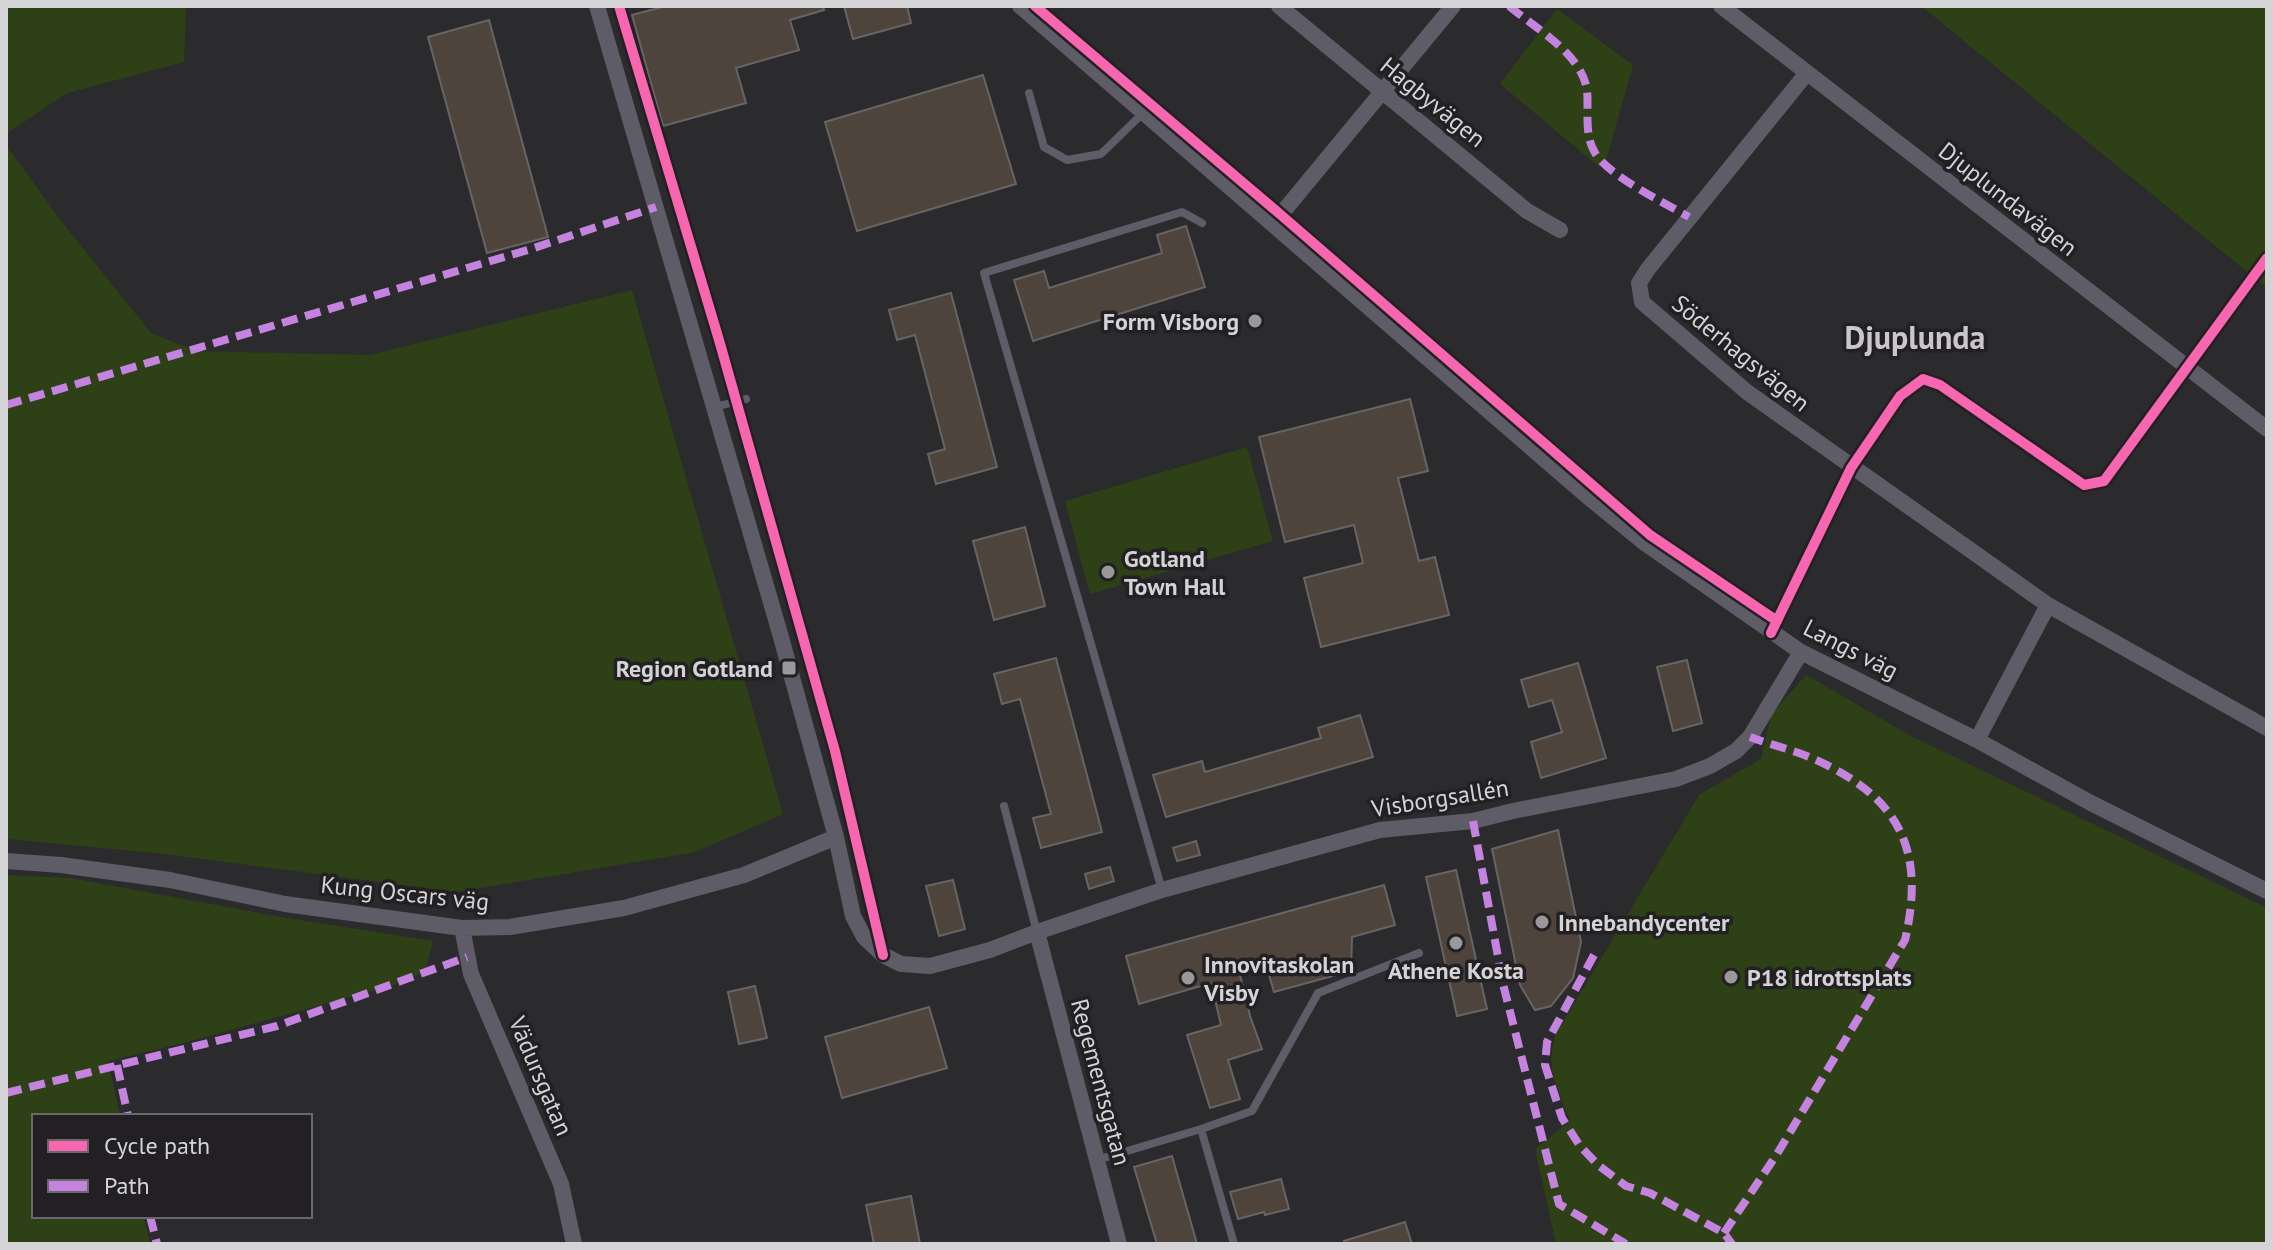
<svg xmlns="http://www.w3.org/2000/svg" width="2273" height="1250" font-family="'PT Sans',sans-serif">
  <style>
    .green { fill: #2e4116 }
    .building { fill: #4f443c; stroke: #666465; stroke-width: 2 }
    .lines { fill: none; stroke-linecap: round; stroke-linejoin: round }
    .lane { stroke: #5d5c67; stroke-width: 8 }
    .street { stroke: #5d5c67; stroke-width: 16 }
    .quiet { stroke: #c483df; stroke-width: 8; stroke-dasharray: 16 8; stroke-linecap: butt }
    .cycleway-casing { stroke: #222023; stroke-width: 15 }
    .cycleway { stroke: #f766af; stroke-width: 10 }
    .poi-dot { fill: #99989a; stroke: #222023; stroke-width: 3 }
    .labels { text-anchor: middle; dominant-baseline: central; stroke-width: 7; stroke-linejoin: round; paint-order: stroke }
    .street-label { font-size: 24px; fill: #d4d3d5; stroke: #222023 }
    .poi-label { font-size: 24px; font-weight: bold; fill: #d4d3d5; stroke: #222023; text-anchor: start }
    .district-label { font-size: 32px; font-weight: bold; fill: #cac7cb; stroke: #222023 }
  </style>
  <rect width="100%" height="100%" fill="#2b2a2c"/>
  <path class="green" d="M6 6H186L184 62 67 93 6 134Z
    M1921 6H2267V288Z
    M1557 9 1633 65 1607 157 1599 167 1500 84Z
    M6 145 61 221 151 333 196 351 370 355 632 290 783 814 695 852 457 892 156 853 6 839Z
    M1247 447 1273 541 1090 594 1065 501Z
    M1806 675 1911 736 2267 908V1244H1556L1535 1149 1570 1121C1558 1090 1544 1067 1556 1034L1699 795 1761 759 1771 715Z
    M6 875 70 878 287 918 433 941 425 972 393 985 184 1043 108 1061 120 1116H34V1216H144L150 1244H6Z"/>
  <path class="building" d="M666 6H823L824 10 790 20 799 50 736 68 746 103 663 126 632 15Z
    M844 6H907L911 23 853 39Z
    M489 20 548 237 487 253 428 37Z
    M983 75 1016 184 857 231 825 122Z
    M1186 226 1205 287 1033 341 1014 280 1044 271 1049 288 1162 253 1157 235Z
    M951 293 997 467 936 484 928 454 945 449 915 335 897 340 889 310Z
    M1410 399 1428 471 1398 478 1419 561 1435 557 1449 615 1321 647 1304 578 1363 563 1354 525 1285 542 1259 437Z
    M1025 527 1045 606 994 620 973 541Z
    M1056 658 1102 832 1041 848 1033 818 1051 814 1020 699 1002 704 994 674Z
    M1687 660 1702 723 1673 731 1657 667Z
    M1578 663 1606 758 1541 778 1531 742 1562 732 1552 700 1529 707 1521 680Z
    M1360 715 1373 757 1166 817 1153 775 1202 761 1205 772 1321 738 1318 728Z
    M1558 830 1581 942 1573 978 1551 1006 1535 1010 1520 985 1492 849Z
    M1196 841 1200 855 1177 861 1173 848Z
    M1110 867 1114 881 1089 889 1085 874Z
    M1456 870 1487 1009 1457 1016 1426 877Z
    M953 880 965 929 939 936 926 886Z
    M1384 885 1395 925 1352 937 1351 971 1274 992 1267 968 1240 975 1250 1016 1262 1049 1228 1060 1240 1099 1210 1108 1187 1035 1221 1025 1211 983 1139 1004 1126 956Z
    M755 986 767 1038 739 1044 728 992Z
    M929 1007 947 1068 842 1098 825 1037Z
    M1172 1156 1197 1244H1157L1134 1167Z
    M1281 1179 1289 1209 1265 1215 1264 1212 1238 1219 1230 1192Z
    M911 1196 920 1244H874L866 1205Z
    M1405 1222 1412 1244H1345L1344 1241Z"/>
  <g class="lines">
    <path class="lane" d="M1029 93 1044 147 1067 160 1101 154 1143 113
      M715 407 746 399
      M1004 806 1037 932
      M1162 890 984 273 1182 212 1202 223
      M1201 1129 1252 1111 1318 993 1419 953
      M1097 1160 1201 1129 1234 1244"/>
    <path class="street" d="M597 6 779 630 836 837 853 916 864 937 883 955 901 964 930 966 990 950 1037 932 1162 890 1380 830 1473 821 1513 811 1676 779 1710 766 1736 751 1750 737 1801 652
      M1020 6 1587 496 1646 544 1801 652 1977 740 2089 802 2267 891
      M1279 6 1527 211 1560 230
      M1721 6 2267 429
      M1807 73 1648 269 1639 283 1642 302 1747 392 2048 605 2267 728
      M1273 224 1453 6
      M1977 740 2048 605
      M6 861 61 865 170 880 285 904 462 928 510 927 624 908 744 875 836 837
      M462 928 471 974 561 1184 574 1244
      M1037 932 1119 1244"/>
    <path class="quiet" d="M1509 6C1535 28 1582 54 1587 90 1589 110 1584 133 1594 151 1606 175 1665 203 1689 217
      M6 405 531 249 656 207
      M1473 821 1503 984 1559 1204 1626 1244
      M1594 955 1547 1042 1545 1065 1562 1118 1580 1146 1598 1165 1626 1186 1650 1193 1724 1233 1732 1244
      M117 1065 128 1116
      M6 1093 277 1026 467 957
      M150 1216 157 1244
      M1724 1233 1777 1154 1905 940C1926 849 1899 797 1814 759 1794 750 1771 745 1750 737"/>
    <defs>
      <path id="cycleway" d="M619 6 719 340 835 751 883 955
        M1035 6 1281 215 1650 535 1777 621
        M1771 633 1851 468 1900 396 1923 379 1940 385 2084 485 2104 481 2267 258"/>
    </defs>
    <use href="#cycleway" class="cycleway-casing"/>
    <use href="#cycleway" class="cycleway"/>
  </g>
  <g class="poi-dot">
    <circle cx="1255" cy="321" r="8"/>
    <circle cx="1108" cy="572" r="8"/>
    <rect x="781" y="660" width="16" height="16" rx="4"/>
    <circle cx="1542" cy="922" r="8"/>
    <circle cx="1456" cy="943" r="8"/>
    <circle cx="1731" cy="977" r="8"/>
    <circle cx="1188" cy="978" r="8"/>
  </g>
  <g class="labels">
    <g class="street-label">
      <text transform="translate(1433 102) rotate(39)">Hagbyvägen</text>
      <text transform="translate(2008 199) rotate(38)">Djuplundavägen</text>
      <text transform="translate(1741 353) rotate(39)">Söderhagsvägen</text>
      <text transform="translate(1851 649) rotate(27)">Langs väg</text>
      <text transform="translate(1440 798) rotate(-9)">Visborgsallén</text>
      <text transform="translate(405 893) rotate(6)">Kung Oscars väg</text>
      <text transform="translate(541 1076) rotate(67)">Vädursgatan</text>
      <text transform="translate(1101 1082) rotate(75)">Regementsgatan</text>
    </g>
    <g class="poi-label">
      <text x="1239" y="321" text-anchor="end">Form Visborg</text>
      <text x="1124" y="558">Gotland<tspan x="1124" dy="28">Town Hall</tspan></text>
      <text x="773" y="668" text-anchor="end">Region Gotland</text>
      <text x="1558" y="922">Innebandycenter</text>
      <text x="1204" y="964">Innovitaskolan<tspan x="1204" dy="28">Visby</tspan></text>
      <text x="1456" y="970" text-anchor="middle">Athene Kosta</text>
      <text x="1747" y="977">P18 idrottsplats</text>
    </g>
    <g class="district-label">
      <text x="1915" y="337">Djuplunda</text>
    </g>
  </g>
  <rect width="2273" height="1250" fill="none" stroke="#d4d3d5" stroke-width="16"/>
  <rect x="32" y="1114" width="280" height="104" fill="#222023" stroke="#69686a" stroke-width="2"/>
  <rect x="48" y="1140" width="40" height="12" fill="#f766af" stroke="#69686a" stroke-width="2"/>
  <text x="104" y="1154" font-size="24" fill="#d4d3d5">Cycle path</text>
  <rect x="48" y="1180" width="40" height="12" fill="#c483df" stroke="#69686a" stroke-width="2"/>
  <text x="104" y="1194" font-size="24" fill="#d4d3d5">Path</text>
</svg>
